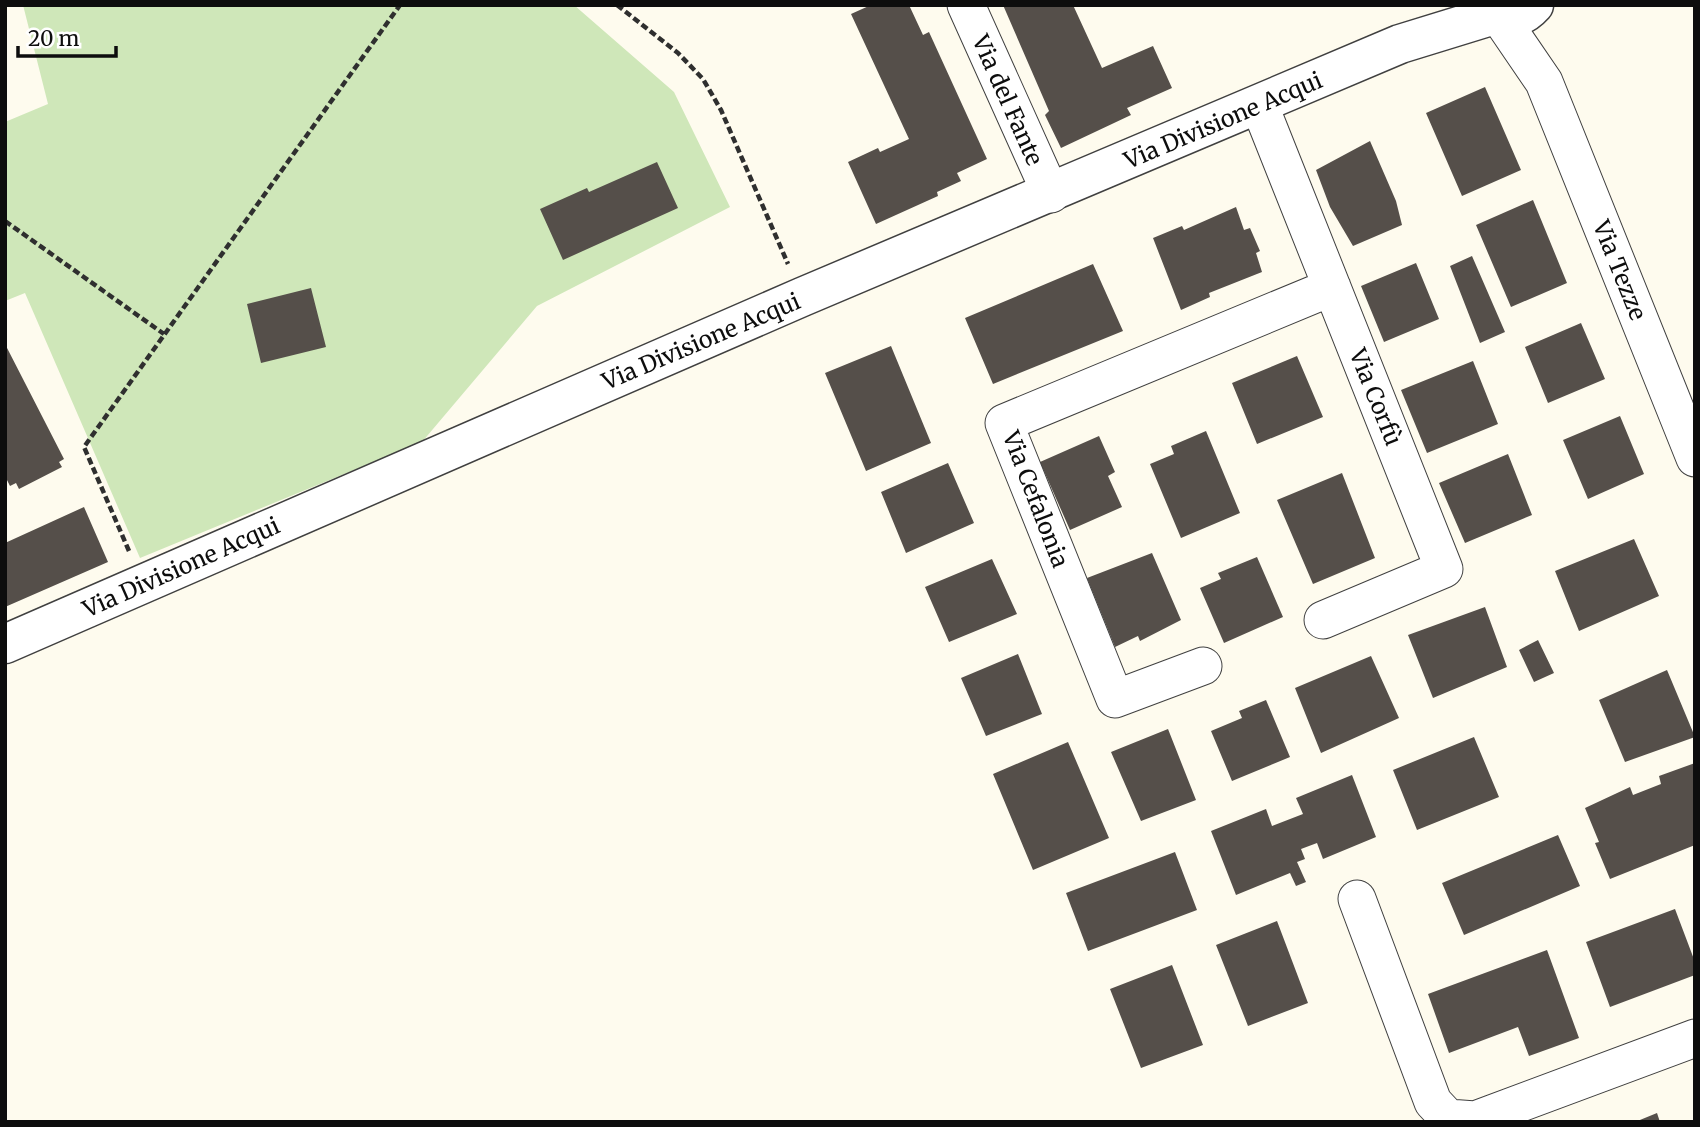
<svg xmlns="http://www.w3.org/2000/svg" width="1700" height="1127" font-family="Merriweather,serif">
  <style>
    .green { fill: #cfe7b9 }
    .building { fill: #554f4a }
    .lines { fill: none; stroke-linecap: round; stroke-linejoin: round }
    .minor-casing { stroke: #404040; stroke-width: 39 }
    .tertiary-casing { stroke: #404040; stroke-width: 41 }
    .path { stroke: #2f2f2f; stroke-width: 4.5; stroke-dasharray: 7 3.5; stroke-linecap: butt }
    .minor { stroke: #fff; stroke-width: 37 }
    .tertiary { stroke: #fff; stroke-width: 38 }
    .labels { text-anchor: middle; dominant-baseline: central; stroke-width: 7; stroke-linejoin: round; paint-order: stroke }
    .street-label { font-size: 23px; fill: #0d0d0d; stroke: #fff }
  </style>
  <rect width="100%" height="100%" fill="#fefbee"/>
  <path class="green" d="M23 5H574L674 92 730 207 537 306 422 442 140 558 25 293 5 301V122L48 104Z"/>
  <path class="building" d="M871 5H909L923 35 929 32 987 159 957 173 961 181 937 192 938 196 876 224 848 162 878 148 880 152 909 139 851 14Z
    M1003 5H1073L1102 68 1153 46 1172 88 1127 108 1131 115 1061 148 1045 115 1049 111Z
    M1485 87 1521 170 1462 196 1426 113Z
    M1370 141 1396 201 1402 225 1353 246 1330 207 1316 170Z
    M657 162 678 208 563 260 540 209 587 188 589 192Z
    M1533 200 1567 283 1511 307 1476 225Z
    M1236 207 1244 230 1250 228 1260 251 1256 253 1262 272 1209 293 1210 297 1181 310 1153 238 1182 226 1184 230Z
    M1472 256 1505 332 1480 343 1450 266Z
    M1416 263 1439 319 1384 342 1361 286Z
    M1093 264 1123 331 993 384 965 318Z
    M311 288 326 347 261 363 247 304Z
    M1581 323 1605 379 1548 403 1525 347Z
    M5 344 64 459 59 462 62 467 19 489 16 483 10 486 5 476Z
    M891 346 931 443 866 471 825 373Z
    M1297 356 1323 417 1257 444 1232 383Z
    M1473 361 1498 424 1427 453 1401 390Z
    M1620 416 1644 474 1588 499 1563 440Z
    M1206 431 1240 513 1181 538 1150 464 1174 454 1171 446Z
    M1099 436 1115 472 1108 476 1122 507 1070 530 1040 462Z
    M1508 454 1532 515 1465 543 1439 483Z
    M948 463 974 523 906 553 881 492Z
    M1342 473 1375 558 1313 584 1277 500Z
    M84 507 108 562 5 607V543Z
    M1634 539 1659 596 1579 631 1555 571Z
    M1152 553 1181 620 1140 641 1138 636 1115 647 1087 578Z
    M1257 557 1283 617 1224 643 1200 588 1221 579 1218 573Z
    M992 559 1017 614 949 642 925 587Z
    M1485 607 1507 667 1433 698 1408 635Z
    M1538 640 1554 673 1534 682 1519 650Z
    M1018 654 1042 714 986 736 961 678Z
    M1371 656 1399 718 1321 753 1295 688Z
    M1667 670 1695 737 1625 762 1599 700Z
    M1266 700 1290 757 1232 781 1211 731 1242 718 1239 711Z
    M1168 729 1196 800 1141 821 1111 752Z
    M1474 737 1499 797 1417 830 1393 770Z
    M1068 742 1109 838 1033 870 993 774Z
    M1695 763V845L1610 879 1595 843 1599 842 1585 808 1630 787 1633 795 1661 784 1659 776Z
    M1352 775 1376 837 1323 859 1317 843 1301 849 1305 859 1297 862 1306 882 1296 886 1290 873 1236 895 1211 831 1266 809 1272 826 1303 814 1296 798Z
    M1558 835 1580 886 1464 935 1442 883Z
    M1175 852 1197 910 1088 951 1066 893Z
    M1675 909 1695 962V975L1610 1007 1586 942Z
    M1277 921 1308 1003 1248 1026 1216 945Z
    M1547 950 1579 1038 1529 1056 1518 1027 1449 1053 1428 994Z
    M1172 965 1203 1045 1141 1068 1110 989Z
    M1657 1113 1660 1122H1635Z"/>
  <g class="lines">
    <defs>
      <path id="minor" d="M966 5 1051 194
        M1501 19 1544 82 1695 458
        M1259 104 1444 569 1323 620
        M1203 666 1115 699 1004 423 1332 287
        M1357 899 1433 1102 1448 1118 1475 1120 1695 1038"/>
      <path id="tertiary" d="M1478 5C1493 23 1518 23 1534 5
        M5 644 802 297 1400 44 1491 16"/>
    </defs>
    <use href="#minor" class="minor-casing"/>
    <use href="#tertiary" class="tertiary-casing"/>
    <path class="path" d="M617 5 678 53 703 79 721 110 788 264
      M5 221 164 334
      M129 551 84 447 400 5"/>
    <use href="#minor" class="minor"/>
    <use href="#tertiary" class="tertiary"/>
  </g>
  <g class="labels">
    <g class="street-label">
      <text transform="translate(1008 100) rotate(66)">Via del Fante</text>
      <text transform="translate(1223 120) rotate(-23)">Via Divisione Acqui</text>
      <text transform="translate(1620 270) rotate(68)">Via Tezze</text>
      <text transform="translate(701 341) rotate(-23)">Via Divisione Acqui</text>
      <text transform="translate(1376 397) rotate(68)">Via Corfù</text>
      <text transform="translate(1036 499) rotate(69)">Via Cefalonia</text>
      <text transform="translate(181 567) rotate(-24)">Via Divisione Acqui</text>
    </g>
  </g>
  <rect width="1700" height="1127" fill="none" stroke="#0d0d0d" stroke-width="14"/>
  <path d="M18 46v10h98v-10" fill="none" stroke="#0d0d0d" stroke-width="3.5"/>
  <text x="28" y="46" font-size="21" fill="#0d0d0d" stroke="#ffffff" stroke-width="5" paint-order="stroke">20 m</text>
</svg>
